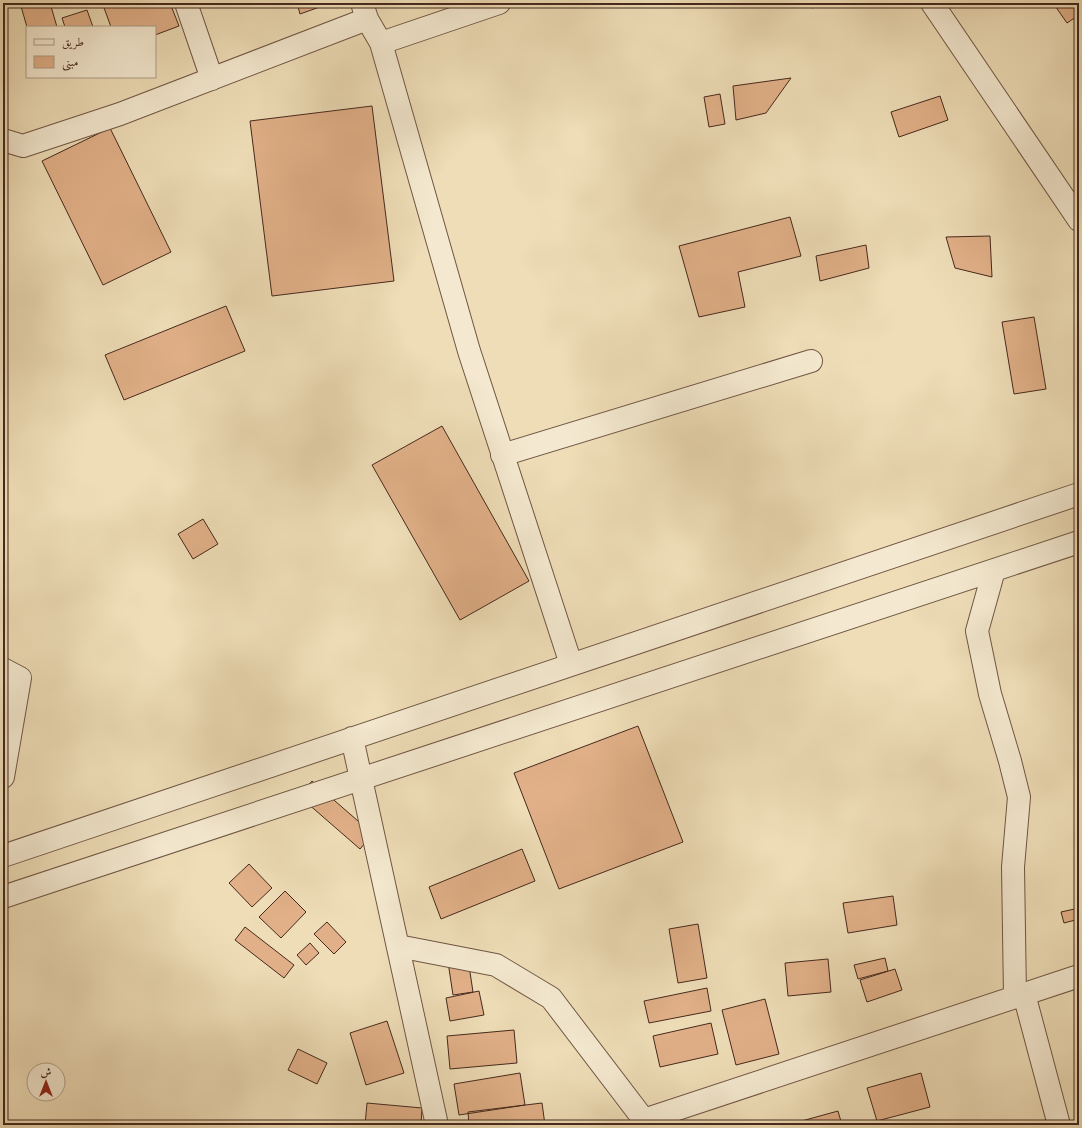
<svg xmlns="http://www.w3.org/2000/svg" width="1082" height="1128" font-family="'Sorts Mill Goudy',Amiri,serif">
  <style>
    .building { fill: #e1b088; stroke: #46291d }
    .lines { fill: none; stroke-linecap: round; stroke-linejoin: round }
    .minor-casing { stroke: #705644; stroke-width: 24 }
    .minor { stroke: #f4e9d0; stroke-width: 22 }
  </style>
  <rect width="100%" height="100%" fill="#eeddb7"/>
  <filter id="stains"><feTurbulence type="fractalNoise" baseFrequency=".005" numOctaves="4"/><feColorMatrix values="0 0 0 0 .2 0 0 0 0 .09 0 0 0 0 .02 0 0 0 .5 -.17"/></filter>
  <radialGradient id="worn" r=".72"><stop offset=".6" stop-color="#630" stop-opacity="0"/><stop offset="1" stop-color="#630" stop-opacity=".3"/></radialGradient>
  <path class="building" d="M20 3H50L57 27H27Z
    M107 3H170L179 26 155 35V27H111L103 5Z
    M297 3H331L300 14Z
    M810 3H828L812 8Z
    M1053 3H1079V15L1067 23Z
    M87 10 93 27H65L62 18Z
    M791 78 766 113 736 120 733 86Z
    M720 94 725 124 709 127 704 97Z
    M940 96 948 120 899 137 891 112Z
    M372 106 394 281 272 296 250 121Z
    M110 128 171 252 103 285 42 161Z
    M790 217 801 256 738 272 745 307 699 317 679 246Z
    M990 236 992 277 955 268 946 237Z
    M866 245 869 268 820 281 816 256Z
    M226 306 245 351 124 400 105 355Z
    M1034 317 1046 389 1014 394 1002 322Z
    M442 426 529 581 460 620 372 465Z
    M203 519 218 544 193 559 178 534Z
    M638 726 683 842 559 889 514 773Z
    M312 781 373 834 360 849 299 796Z
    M522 849 535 881 441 919 429 887Z
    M249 864 272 888 252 907 229 883Z
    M285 891 306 912 281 938 259 917Z
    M893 896 897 925 848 933 843 903Z
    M1079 908V919L1064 923 1061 912Z
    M327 922 346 942 334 954 314 934Z
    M698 924 707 978 678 983 669 929Z
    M245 927 294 965 284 978 235 940Z
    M310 943 319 953 306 965 297 955Z
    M885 958 888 971 858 979 854 965Z
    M468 959 473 992 453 995 448 962Z
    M828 959 831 992 788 996 785 963Z
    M895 969 902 990 867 1002 860 980Z
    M707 988 711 1011 649 1023 644 1001Z
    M479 991 484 1015 450 1021 446 998Z
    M765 999 779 1054 736 1065 722 1010Z
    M387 1021 404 1073 366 1085 350 1033Z
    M711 1023 718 1054 660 1067 653 1036Z
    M514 1030 517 1063 450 1069 447 1036Z
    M298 1049 327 1063 317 1084 288 1070Z
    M520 1073 525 1105 459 1115 454 1084Z
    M921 1073 930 1107 877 1121 867 1088Z
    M367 1103 422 1108 421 1125H365Z
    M542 1103 545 1125H469L468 1112Z
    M838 1111 842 1125H787Z
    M598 1121V1125H565V1122Z"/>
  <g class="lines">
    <defs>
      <path id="minor" d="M186 3 212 79
        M362 3 367 19 381 43 469 351 570 661V665
        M932 3 1079 220
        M381 43 499 3
        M3 140 23 146 120 114 367 19
        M502 455 811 361
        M994 570 977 631 990 694 1010 761 1019 797 1013 867 1015 997
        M3 669 20 678 3 777
        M352 738 437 1125
        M3 856 1079 494
        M3 897 1079 542
        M398 946 496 965 551 998 644 1120 645 1125
        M1024 994 1059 1125
        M644 1120 1079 976"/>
    </defs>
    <use href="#minor" class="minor-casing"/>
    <use href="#minor" class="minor"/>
  </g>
  <rect width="1082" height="1128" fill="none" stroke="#eeddb7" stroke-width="16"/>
  <rect x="4" y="4" width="1074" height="1120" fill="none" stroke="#46291d" stroke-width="2"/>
  <rect x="8" y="8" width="1066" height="1112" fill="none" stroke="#46291d"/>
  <rect x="26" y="26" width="130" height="52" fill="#f4e9d0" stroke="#ae9c88"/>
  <rect x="34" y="39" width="20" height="6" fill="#f4e9d0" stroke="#ae9c88"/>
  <text x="62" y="46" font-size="12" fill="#46291d">طريق</text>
  <rect x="34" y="56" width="20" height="12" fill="#e1b088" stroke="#ae9c88"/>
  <text x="62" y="66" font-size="12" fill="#46291d">مبنى</text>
  <g transform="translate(46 1082)"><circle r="19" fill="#f4e9d0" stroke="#ae9c88"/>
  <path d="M0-3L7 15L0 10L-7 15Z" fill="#8f2418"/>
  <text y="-6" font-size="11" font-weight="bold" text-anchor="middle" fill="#46291d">ش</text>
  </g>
  <rect width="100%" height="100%" filter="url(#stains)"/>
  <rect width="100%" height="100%" fill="url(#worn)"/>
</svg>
